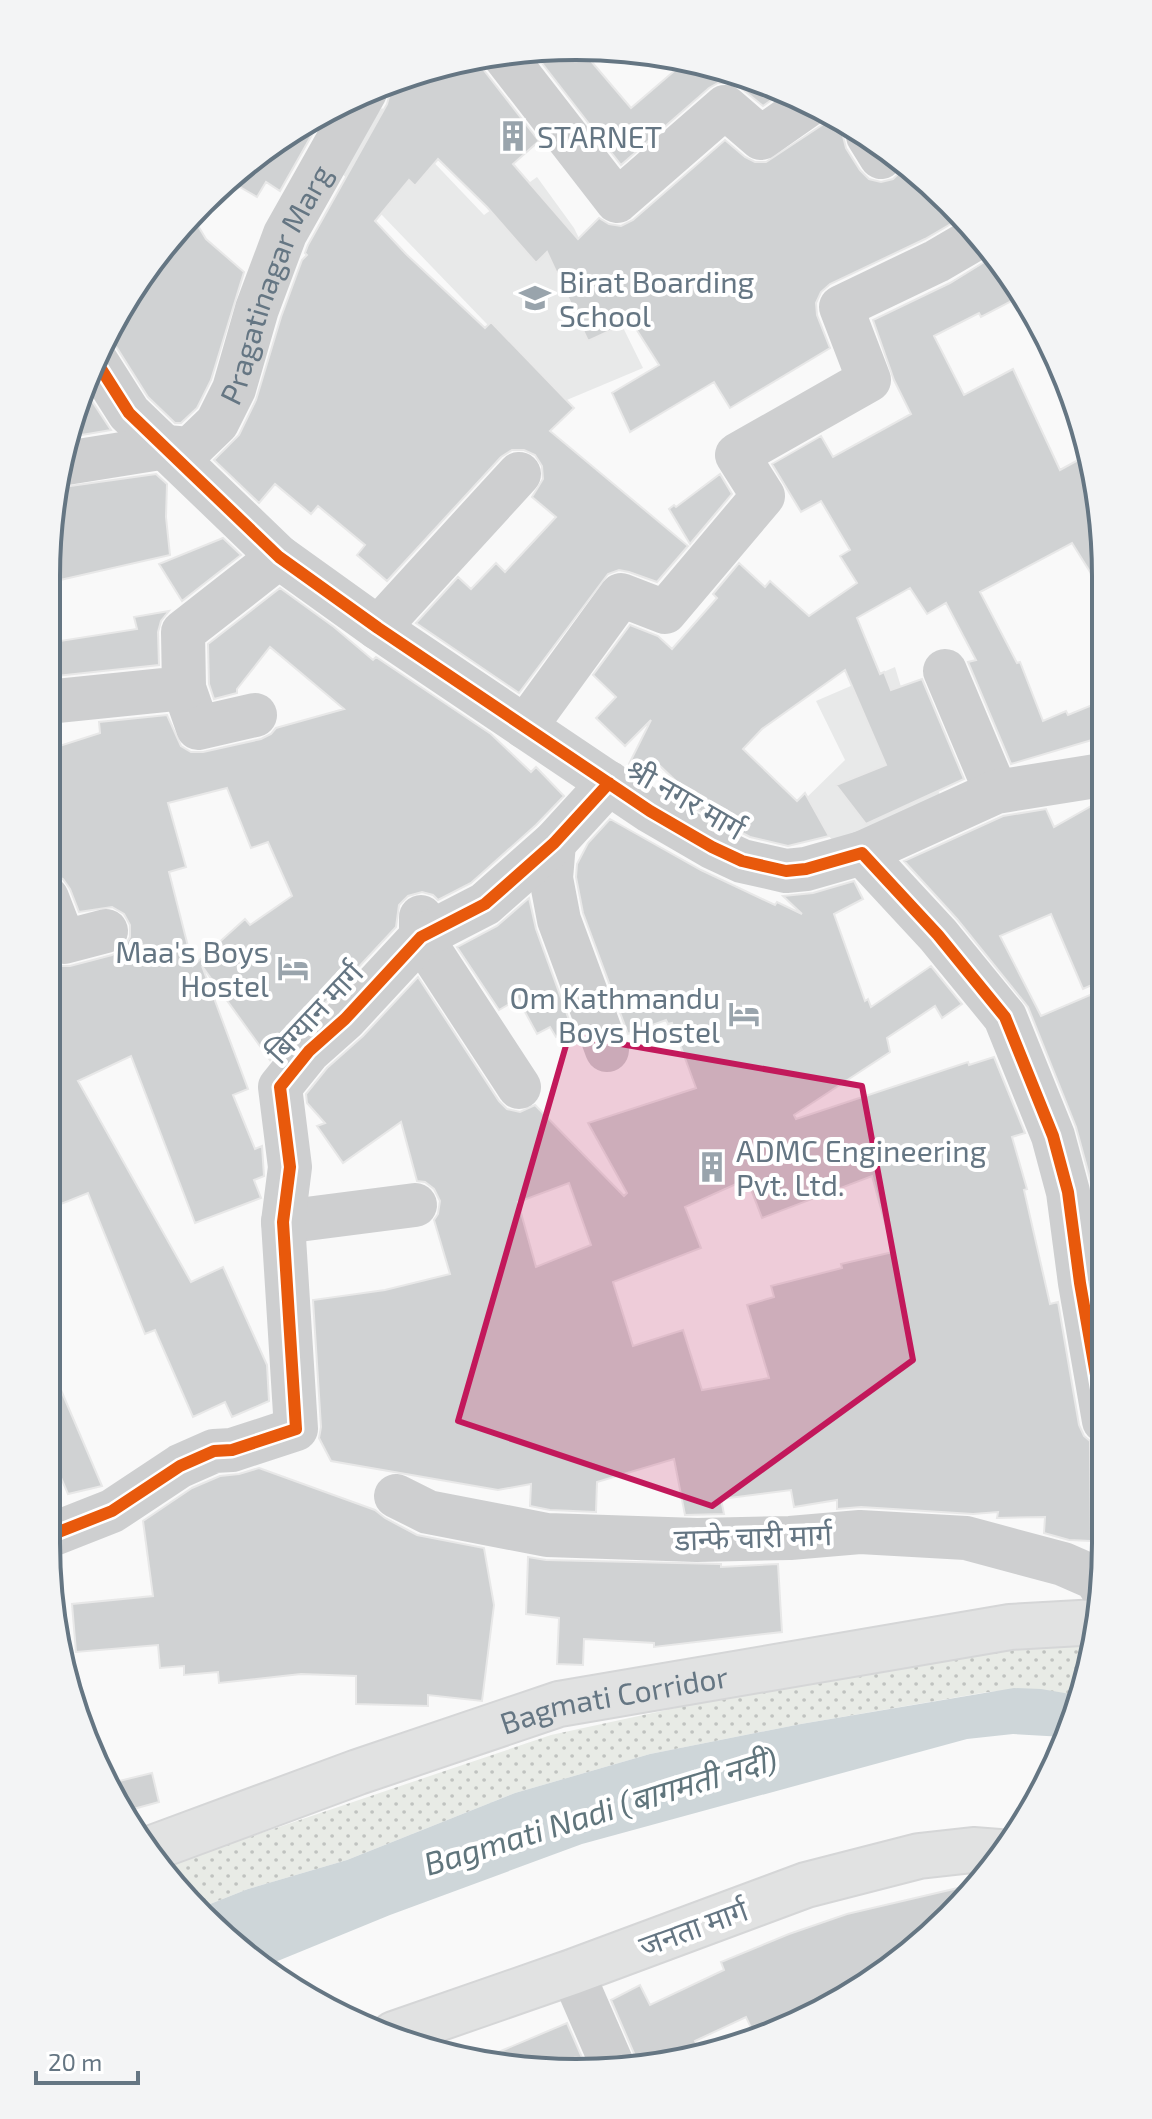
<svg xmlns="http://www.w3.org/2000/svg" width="1152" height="2119" font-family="'Exo 2','Noto Sans Devanagari',sans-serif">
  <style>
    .built { fill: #e8e9e9 }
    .grass { fill: url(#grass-dots) }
    .water { fill: #ced6d9 }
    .building { fill: #d0d2d3; stroke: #e8e8e8; stroke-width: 2; fill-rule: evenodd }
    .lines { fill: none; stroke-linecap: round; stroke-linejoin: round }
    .major-casing { stroke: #d5d6d7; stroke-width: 48 }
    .minor { stroke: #cecfd0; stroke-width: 44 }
    .major { stroke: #e1e2e2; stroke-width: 44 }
    .cycleway-casing { stroke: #fff; stroke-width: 17 }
    .cycleway { stroke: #e8590c; stroke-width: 12 }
    .marked { fill: #c2185b; fill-opacity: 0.2; stroke: #c2185b; stroke-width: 6; stroke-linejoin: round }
    .labels { text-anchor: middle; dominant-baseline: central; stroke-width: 8; stroke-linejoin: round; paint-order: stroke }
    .poi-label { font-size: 30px; fill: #657683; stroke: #fff; text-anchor: start }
    .street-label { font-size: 30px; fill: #657683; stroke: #fff }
    .water-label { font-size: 32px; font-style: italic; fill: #60757c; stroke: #fff }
    .rim { fill: none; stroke: #657683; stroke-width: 4 }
  </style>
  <defs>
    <pattern id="grass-dots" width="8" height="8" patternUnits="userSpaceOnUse" patternTransform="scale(2)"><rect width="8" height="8" fill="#e8ebe6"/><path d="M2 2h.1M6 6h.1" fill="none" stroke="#c0c3c0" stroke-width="1.8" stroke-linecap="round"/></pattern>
  </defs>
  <rect width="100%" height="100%" fill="#f9f9f9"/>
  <path class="built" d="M382 108 484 215 537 177 574 228 643 368 562 402 330 161Z
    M895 667 912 723 945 808 851 857 797 807 845 760 816 701Z"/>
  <path class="grass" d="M998 1646H1094L1088 1681 1082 1696C1049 1691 1020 1688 988 1692L801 1724 650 1754 515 1793 347 1860 248 1889 200 1908 158 1868 551 1735 717 1699Z"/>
  <path class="water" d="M1014 1688 1041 1689 1082 1696 1064 1737 1013 1734 967 1739 582 1844 390 1915 263 1967 200 1908 248 1889 347 1860 515 1793 650 1754 801 1724Z"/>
  <path class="building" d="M541 47 580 48 631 108 687 60 746 74 784 91 763 106 741 88 730 83H718L709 88 621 165 531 49Z
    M478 58 483 69 539 141 513 164 578 239 599 218 609 224 621 226 633 220 725 140 745 157 755 162H766L825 123 834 114 848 122 843 136 846 148 860 170 869 179 881 182 893 179 903 169 905 163 926 178 961 218 925 239 830 284 821 292 816 303 817 315 830 348 730 408 714 382 630 432 612 393 659 365 631 321 588 341 547 252 536 263 487 207 438 159 415 186 409 180 375 221 406 254 485 328 491 322 574 408 550 431 688 546 657 582 629 572 619 570 608 574 519 693 416 623 458 577 471 589 496 563 505 572 556 517 532 497 543 479 542 466 535 455 524 450H512L501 457 387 581 357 555 365 545 318 506 311 514 275 484 259 503 214 460 239 435 256 400 281 317 302 260 307 255 305 253 308 245 387 104 390 93 388 83 438 64Z
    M326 110 280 191 266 182 257 197 228 180 253 156Z
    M191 214 206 239 244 272 211 380 197 408 181 423H175L148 397 117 348 106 338 117 311 177 227Z
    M994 256 1017 282 1023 295 981 317 979 313 934 336 964 395 1013 369 1060 470 1089 454 1102 507V591L1072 543 980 592 1017 663 1020 662 1043 721 1066 711 1068 715 1102 701V737L1011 764 968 662 976 660 946 603 927 614 910 588 857 618 880 674 884 672 891 690 922 679 964 779 866 824 836 785 886 765 845 670 762 729 743 749 797 801 805 793 829 836 788 846 750 837 690 806 696 800 659 765 646 778 629 764 651 720 625 746 596 718 616 697 593 675 630 625 658 636 672 649 717 598 713 594 739 563 765 587 770 581 809 616 857 583 840 556 850 550 821 501 801 512 772 464 821 436 833 457 911 414 894 380 873 320 950 283Z
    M84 389 111 430 64 438Z
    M156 474 167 484 166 517 170 555 47 583V542L56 488Z
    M720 474 732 494 690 544 669 509 674 505 676 507Z
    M223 538 241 555 182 601 159 564Z
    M280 588 334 627 373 660 376 657 491 734 531 772 536 767 564 796 536 825 471 883 438 900 433 895 422 892 408 896 399 905 396 927 327 1001 290 1035 270 1060 202 966 248 1089 233 1095 255 1149 262 1146 264 1176 254 1180 261 1198 195 1223 131 1056 78 1081 191 1282 223 1267 267 1365 269 1401 232 1417 225 1402 193 1417 155 1330 145 1334 88 1193 46 1210 47 960 58 966H70L112 955 124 948 130 937V925L124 914 112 907 79 912 70 889 63 879 50 873 47 860V757L50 749 100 733 99 722 167 715 181 746 191 752H203L261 739 271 734 276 728 344 709 270 647 237 689V693L214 699 209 684 208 644ZM227 788 251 848 268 842 292 896 250 925 245 919 193 966 169 872 186 867 168 803Z
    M169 611 161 621 158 632 159 665 47 677V643L137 629 134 617Z
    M1102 800 1103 980 1083 989 1051 914 1000 936 1041 1016 1097 992 1103 1008 1104 1210 1092 1186 1076 1127 1028 1007 957 919 904 861 1003 816 1046 809 1054 827Z
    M610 819 701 870 775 905 777 902 802 914 783 896 813 893 854 881 863 899 834 914 865 1001 868 999 871 1007 931 966 962 1004 942 1018 935 1006 887 1038 890 1052 794 1115 796 1119 968 1062 969 1065 994 1057 1025 1133 1012 1137 1027 1189 1024 1190 1050 1304 1058 1302 1079 1425 1084 1436 1090 1441 1091 1541 1069 1540 1044 1533 1045 1517 997 1518 998 1512 973 1514 861 1507 837 1509V1500L794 1507 791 1490 721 1499 724 1514 685 1515 674 1459 597 1482 596 1512 550 1510 530 1506 531 1484 498 1490 331 1461 319 1438 321 1427 313 1300 385 1290 450 1274 434 1220 438 1214 440 1201 434 1189 425 1182 417 1181 401 1122 343 1163 317 1126 325 1123 307 1103 306 1094 327 1068 363 1036 418 977 499 1101 507 1109 520 1112 535 1105 624 1196 627 1193 588 1123 696 1088 672 1023 668 1024 666 1020 628 1034 583 913 576 877 577 864 588 843ZM872 1176 893 1252 841 1264 842 1268 771 1286 774 1297 747 1305 769 1378 702 1390 683 1330 633 1346 613 1282 701 1248 685 1207 747 1179 762 1218ZM569 1183 591 1245 536 1267 518 1202Z
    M529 898 536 929 572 1028 556 1037 550 1027 537 1034 518 999 499 1010 457 947 497 926Z
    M46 1355 102 1486 68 1494 46 1443Z
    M259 1468 375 1510 385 1518 417 1535 484 1548 494 1605 482 1701 428 1695V1706L356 1704V1676L301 1674 219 1683 218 1672 184 1675V1666L160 1668 158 1645 76 1652 72 1604 153 1596 143 1521 192 1488 220 1476 239 1474Z
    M528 1557 546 1560 721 1564V1567L778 1564 782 1632 654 1647V1643L584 1639 583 1665 557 1664 559 1618 526 1614Z
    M152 1773 159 1802 126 1811 111 1783Z
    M971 1885 926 1941 779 2032 756 2038 746 2017 695 2041 698 2046 692 2049 694 2052 639 2065 611 2000 640 1985 650 2005 724 1970 721 1962 789 1934 847 1914Z
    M567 2023 587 2069 482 2059Z"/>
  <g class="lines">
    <defs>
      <g id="major">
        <path id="s2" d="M147 1850 358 1772 559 1704 1010 1627 1098 1622"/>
        <path d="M394 2034 572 1972 806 1885 919 1856 973 1850 999 1852"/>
      </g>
    </defs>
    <use href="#major" class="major-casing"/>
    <g class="minor">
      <path d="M503 54 617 201 725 107 761 138 811 103"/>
      <path d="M868 136 881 157"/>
      <path d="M96 361 129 413 279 557 378 628 650 811 712 847 742 861 786 871 806 869 862 853 938 935 1005 1017 1053 1136 1068 1192 1080 1283 1104 1421"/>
      <path id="s1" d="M60 464 166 447 190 449 217 423 234 389 257 309 285 234 365 92"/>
      <path d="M378 628 519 474"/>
      <path d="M945 671 996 792"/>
      <path d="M184 688 198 728 255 715"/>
      <path d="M47 702 184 688 183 632 279 557"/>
      <path d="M525 727 621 595 665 612 763 496 737 455 869 380 841 307 937 261 978 237"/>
      <path d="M554 843 551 878 559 920 607 1050"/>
      <path d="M862 853 996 792 1102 775"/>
      <path d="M47 898 64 942 106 931"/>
      <path d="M421 917V937L519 1087"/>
      <path d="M283 1222 415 1205"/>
      <path d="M396 1496 428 1512 547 1535 697 1540 790 1538 860 1532 966 1538 1063 1564 1095 1578 1103 1590"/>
      <path d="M46 1537 112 1511 180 1466 214 1451 232 1450 296 1429 283 1222 290 1167 280 1087 309 1051 345 1019 421 937 485 904 554 843 609 783"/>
      <path d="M572 1972 615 2071"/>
    </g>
    <use href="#major" class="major"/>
    <defs>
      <path id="cycleway" d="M96 361 129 413 279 557 378 628 650 811 712 847 742 861 786 871 806 869 862 853 938 935 1005 1017 1053 1136 1068 1192 1080 1283 1104 1421
        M46 1537 112 1511 180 1466 214 1451 232 1450 296 1429 283 1222 290 1167 280 1087 309 1051 345 1019 421 937 485 904 554 843 609 783"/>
    </defs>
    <use href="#cycleway" class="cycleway-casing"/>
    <use href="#cycleway" class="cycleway"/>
  </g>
  <path class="marked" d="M569 1035 862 1086 913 1360 712 1506 458 1421Z"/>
  <defs>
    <symbol id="building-bare" viewBox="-9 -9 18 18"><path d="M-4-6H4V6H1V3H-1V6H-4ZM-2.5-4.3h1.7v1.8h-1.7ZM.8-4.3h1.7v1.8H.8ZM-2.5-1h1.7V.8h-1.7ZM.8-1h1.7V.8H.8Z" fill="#99a4ac" stroke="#fff" stroke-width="2.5" paint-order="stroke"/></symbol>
    <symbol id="school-bare" viewBox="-9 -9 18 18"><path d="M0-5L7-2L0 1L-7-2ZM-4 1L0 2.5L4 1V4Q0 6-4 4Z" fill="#99a4ac" stroke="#fff" stroke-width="2.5" paint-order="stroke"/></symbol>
    <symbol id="hotel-bare" viewBox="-9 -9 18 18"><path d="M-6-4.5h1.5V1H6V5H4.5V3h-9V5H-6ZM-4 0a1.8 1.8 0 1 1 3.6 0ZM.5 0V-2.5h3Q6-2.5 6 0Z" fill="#99a4ac" stroke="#fff" stroke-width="2.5" paint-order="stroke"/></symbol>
  </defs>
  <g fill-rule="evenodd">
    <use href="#building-bare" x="491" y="114" width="44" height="44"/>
    <use href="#school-bare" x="513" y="276" width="44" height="44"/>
    <use href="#hotel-bare" x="271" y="946" width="44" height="44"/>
    <use href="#hotel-bare" x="722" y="992" width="44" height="44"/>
    <use href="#building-bare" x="690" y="1145" width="44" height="44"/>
  </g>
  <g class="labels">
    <g class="poi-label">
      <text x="537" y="136">STARNET</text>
      <text x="559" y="281">Birat Boarding<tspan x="559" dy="34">School</tspan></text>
      <text x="269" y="951" text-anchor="end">Maa's Boys<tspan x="269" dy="34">Hostel</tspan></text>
      <text x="720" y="997" text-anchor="end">Om Kathmandu<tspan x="720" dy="34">Boys Hostel</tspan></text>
      <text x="736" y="1150">ADMC Engineering<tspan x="736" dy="34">Pvt. Ltd.</tspan></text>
    </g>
    <g class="street-label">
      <text stroke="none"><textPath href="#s1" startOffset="320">Pragatinagar Marg</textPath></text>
      <text transform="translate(686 798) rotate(30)">श्री नगर मार्ग</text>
      <text transform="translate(314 1012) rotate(-47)">बिग्यान मार्ग</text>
      <text transform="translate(753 1536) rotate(-2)">डान्फे चारी मार्ग</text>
      <text stroke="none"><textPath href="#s2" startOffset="492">Bagmati Corridor</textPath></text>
      <text transform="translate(693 1927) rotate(-20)">जनता मार्ग</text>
    </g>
    <g class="water-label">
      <text transform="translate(600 1810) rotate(-17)">Bagmati Nadi (बागमती नदी)</text>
    </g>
  </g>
  <path d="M0 0H1152V2119H0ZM576 60H576A516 516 0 0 1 1092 576V1543A516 516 0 0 1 576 2059H576A516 516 0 0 1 60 1543V576A516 516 0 0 1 576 60Z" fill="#f3f4f5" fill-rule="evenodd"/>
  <path class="rim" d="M576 60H576A516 516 0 0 1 1092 576V1543A516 516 0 0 1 576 2059H576A516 516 0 0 1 60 1543V576A516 516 0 0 1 576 60Z"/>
  <path d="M36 2071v12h102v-12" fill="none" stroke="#657683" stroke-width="4"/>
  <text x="48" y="2071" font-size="24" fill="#657683" stroke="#ffffff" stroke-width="6" paint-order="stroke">20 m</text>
</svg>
